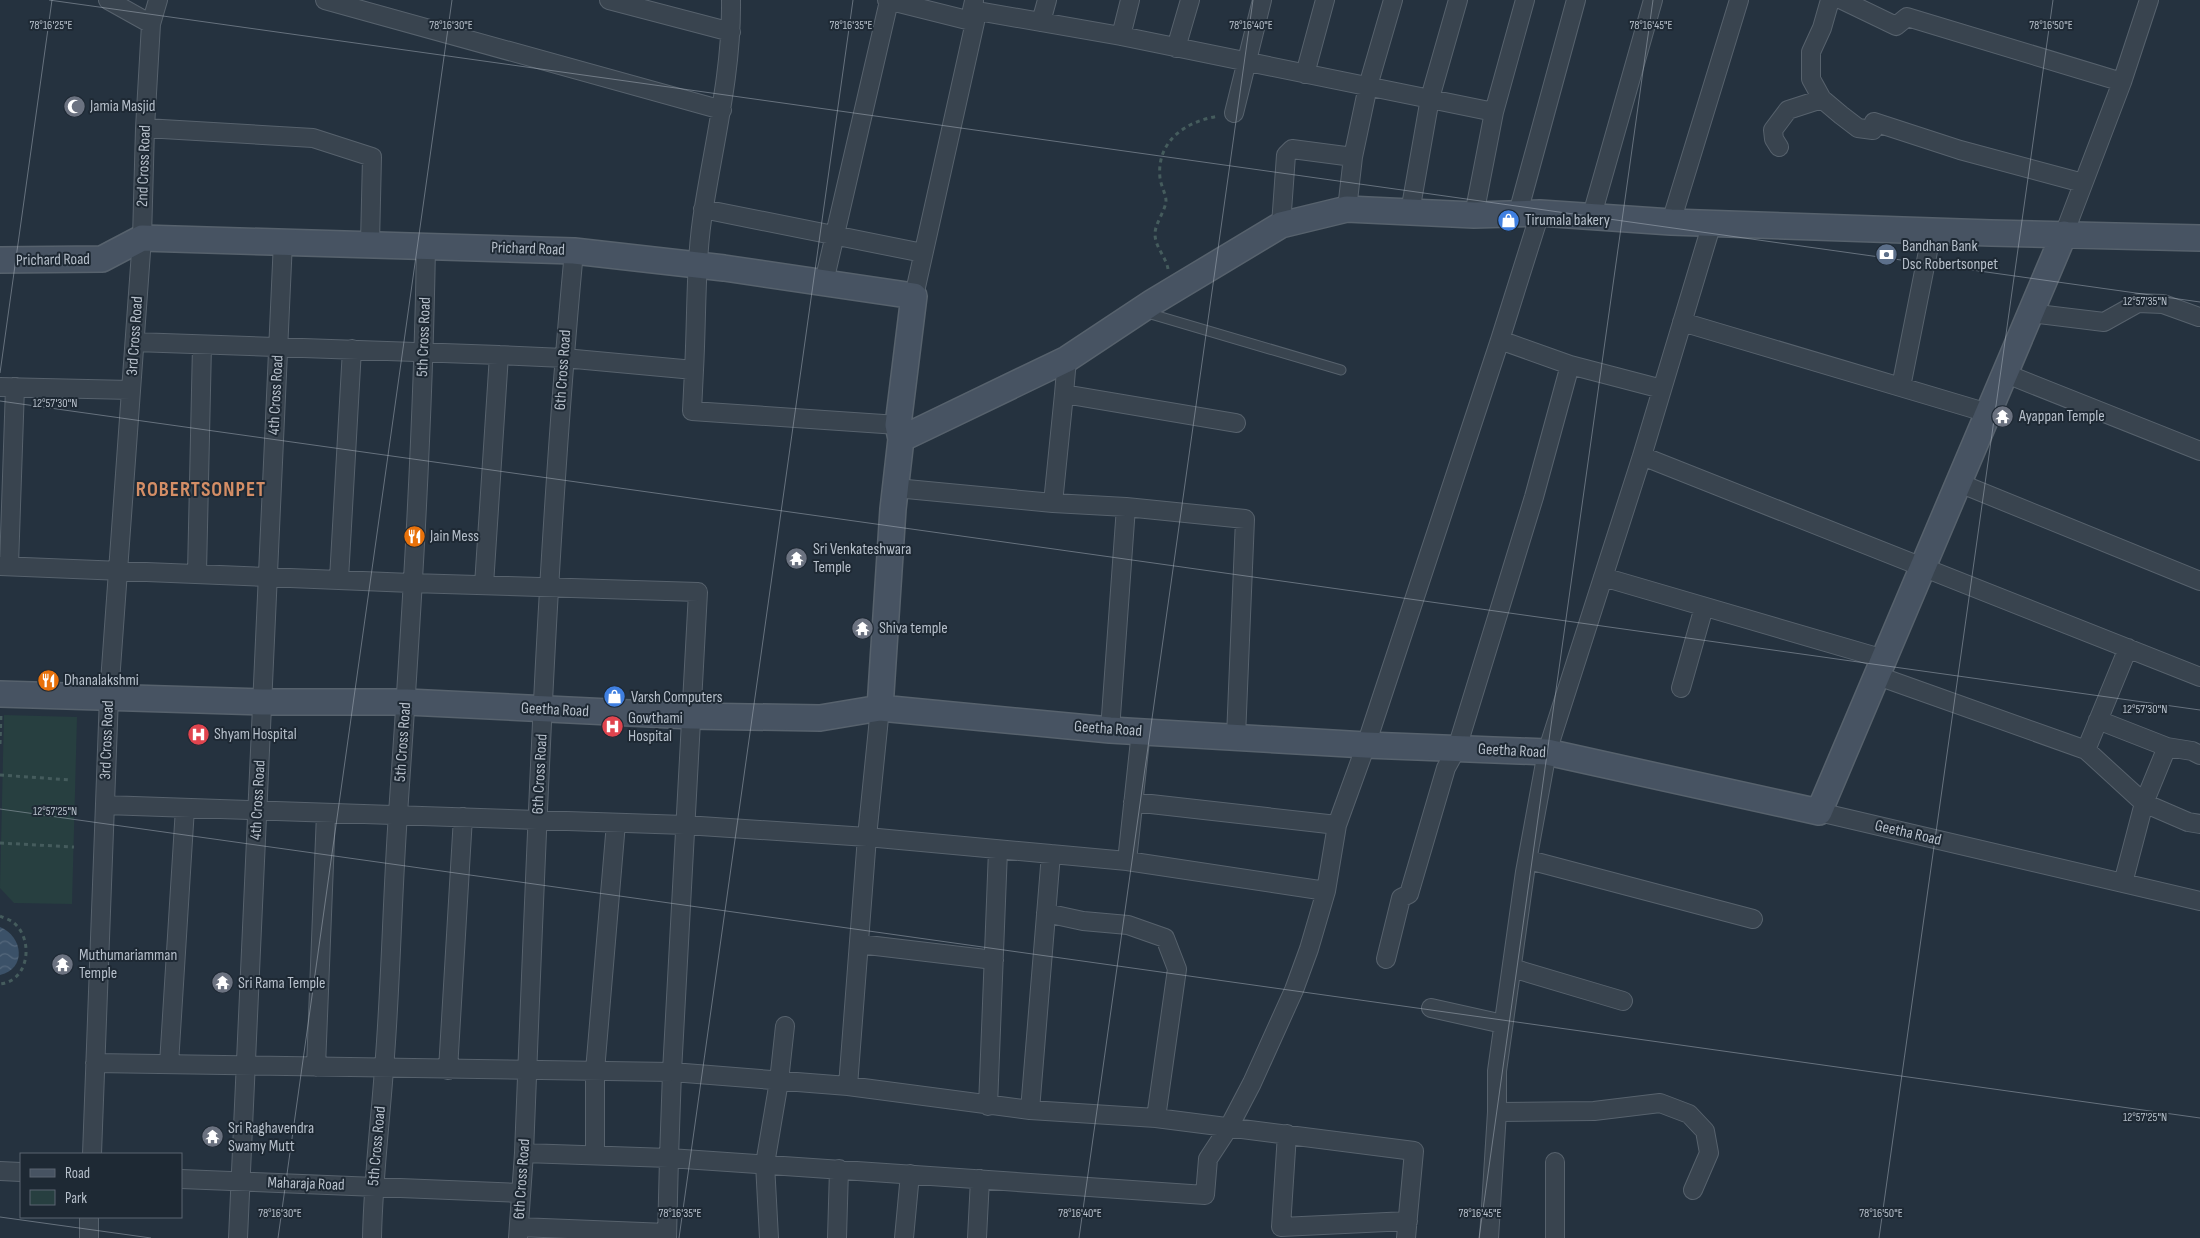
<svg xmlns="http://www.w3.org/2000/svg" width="2200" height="1238" font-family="'Sofia Sans Condensed',sans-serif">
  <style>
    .green { fill: #273f40 }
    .water { fill: url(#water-waves) }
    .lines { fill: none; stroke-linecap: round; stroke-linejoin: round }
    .lane-casing { stroke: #57626d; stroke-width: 11 }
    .street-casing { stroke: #57626d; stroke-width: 20 }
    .secondary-casing { stroke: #57626d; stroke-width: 28 }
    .path { stroke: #455c5d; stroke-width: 3; stroke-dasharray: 4 4; stroke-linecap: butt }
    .lane { stroke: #39444f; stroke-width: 9 }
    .street { stroke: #39444f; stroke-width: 18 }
    .secondary { stroke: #475362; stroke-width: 25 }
    .ticks { fill: none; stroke: #b6bfca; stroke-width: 1; stroke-opacity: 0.45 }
    .labels { text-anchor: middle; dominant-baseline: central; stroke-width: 4; stroke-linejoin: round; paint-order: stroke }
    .poi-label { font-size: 16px; fill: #b6bfca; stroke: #1e2934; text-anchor: start }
    .street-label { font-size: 16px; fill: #b6bfca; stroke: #1e2934 }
    .district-label { font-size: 21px; font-weight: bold; letter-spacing: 1px; fill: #d48e66; stroke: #1e2934 }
    .ticks-label { font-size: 12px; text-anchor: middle; fill: #b6bfca; stroke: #1e2934; stroke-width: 4; stroke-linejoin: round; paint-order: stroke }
  </style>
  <defs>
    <pattern id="water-waves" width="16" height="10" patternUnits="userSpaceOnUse" patternTransform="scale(1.25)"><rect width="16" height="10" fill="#3b5168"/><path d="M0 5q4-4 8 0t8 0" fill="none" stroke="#55687c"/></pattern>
  </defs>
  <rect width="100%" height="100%" fill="#25323f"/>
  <path class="green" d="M4 715 77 717 72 904 14 903 0 888Z"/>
  <path class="water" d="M0 927C23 936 27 969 0 975Z"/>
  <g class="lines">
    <defs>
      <path id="lane" d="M1144 312 1341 370"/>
      <path id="street" d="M108 0 151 24
        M325 0 722 110
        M609 0 731 32
        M887 0 975 22
        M1830 0 1822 28 1811 52V79L1822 99 1841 115 1858 128 1873 130 1874 122 1960 150 2083 183
        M1842 0 1896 26 1907 17 2122 82
        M972 10 1121 36 1494 112 1474 215
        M1041 22 1047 0
        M1121 36 1130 0
        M1176 48 1190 0
        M1305 74 1325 0
        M1494 112 1525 0
        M1234 113 1262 0
        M145 128 313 138 372 157 370 243
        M1779 147 1774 139 1773 130 1788 110 1822 99
        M703 209 923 253
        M1347 209 1353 157 1368 86 1393 0
        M1410 212 1430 98 1458 0
        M1518 213 1576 0
        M1592 215 1653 0
        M1671 222 1739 0
        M1281 225 1286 155 1292 149 1353 157
        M2064 234 2122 82 2149 0
        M824 282 889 1
        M914 296 975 22 972 10 974 1
        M2030 313 2104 322 2138 303 2163 304 2199 317
        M1682 322 1988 413
        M1500 340 1570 365 1662 389
        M135 342 499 355 564 358 694 370C697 317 695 258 704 207 715 138 732 70 731 0
        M1067 359 1064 394 1236 423
        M694 370 692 411 898 425
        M2004 373 2200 451
        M0 387 131 390
        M1901 387 1932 231
        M1642 456 2200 677
        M1959 483 2200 581
        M896 488 1053 503 1064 394
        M1053 503 1126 507 1245 519 1236 737
        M0 566 411 583 698 592 672 1072 669 1158 1205 1195 1208 1159 1229 1127 1252 1083 1294 990 1309 949 1326 891 1337 825 1366 745 1500 340 1540 213
        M9 566 15 387
        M197 573 202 345
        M1603 577 1884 659
        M339 579 352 349
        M484 585 499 355
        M1878 676 2086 750 2128 648
        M1681 688 1704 607
        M2098 720 2167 747 2144 803 2188 822 2200 824
        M1110 730 1126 507
        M2167 747 2192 751 2200 755
        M2086 750 2144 803 2123 883
        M1133 802 1337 825
        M105 805 685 825 867 837 1127 861 1326 891
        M1819 812 2200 901
        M1529 860 1753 919
        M1127 861 1141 731
        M1046 913 1083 921 1128 925 1165 938 1177 969 1156 1118
        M859 944 994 960
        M1386 959 1401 898 1409 894 1446 768 1457 748 1534 497 1570 365
        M1512 968 1623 1001
        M1431 1008 1503 1024
        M95 1063 672 1072 848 1086 1030 1110 1156 1118 1414 1151 1406 1238
        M169 1064 185 808
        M316 1067 326 813
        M448 1070 463 817
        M848 1086 867 837 880 708
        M988 1106 998 850
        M1030 1110 1051 854
        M1497 1112 1594 1111 1660 1103 1689 1114 1705 1131 1709 1153 1693 1190
        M1287 1134 1281 1227 1408 1221
        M524 1153 669 1158 667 1238
        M92 1154 109 696 142 238 145 128 151 24 158 0
        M595 1155V1071L616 823
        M1555 1162V1238
        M0 1171 21 1172
        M181 1179 521 1193
        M519 1227 667 1233
        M89 1238V1217
        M238 1238 283 241
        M372 1238C373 1181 380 1125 384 1069 391 984 392 899 398 814 411 625 423 435 426 245
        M518 1238 524 1153C536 852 546 551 574 251
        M769 1238 765 1164 779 1081 785 1026
        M837 1238 839 1169
        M904 1238 910 1174
        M977 1238 980 1179
        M1489 1238 1497 1112V1071L1525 872 1547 752 1642 456 1712 223"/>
      <path id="secondary" d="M0 260 102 259 142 238 574 251 724 268 914 296 898 425 901 439
        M0 694 262 702H407L691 716 820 718 880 708 1110 730 1366 745 1547 752 1819 812 2064 234
        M880 708 893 509 901 439 1067 359 1153 302 1281 225 1347 209 1474 215 1540 213 1671 222 1991 233 2200 238"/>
    </defs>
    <use href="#lane" class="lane-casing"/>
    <use href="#street" class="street-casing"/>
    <use href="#secondary" class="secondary-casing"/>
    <path class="path" d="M1168 269C1166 257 1155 247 1155 234 1155 223 1165 212 1166 201 1166 194 1161 186 1160 178 1156 141 1186 121 1219 116
      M0 744 1 714
      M0 775 71 780
      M0 843 74 847
      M0 916C4 918 11 920 14 923 34 940 29 981 0 984"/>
    <use href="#lane" class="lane"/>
    <use href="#street" class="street"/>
    <use href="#secondary" class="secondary"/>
  </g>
  <path class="ticks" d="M49 0 2200 302M0 373 52 0M0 401 2200 710M0 809 2200 1118M0 1217 151 1238M278 1238 452 0M679 1238 853 0M1079 1238 1253 0M1479 1238 1653 0M1879 1238 2053 0"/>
  <defs>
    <symbol id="mosque-disc" viewBox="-11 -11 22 22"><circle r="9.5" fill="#6b7280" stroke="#1e2934"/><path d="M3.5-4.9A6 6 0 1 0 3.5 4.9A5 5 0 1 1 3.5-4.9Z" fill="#fff"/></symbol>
    <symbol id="shop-disc" viewBox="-11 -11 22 22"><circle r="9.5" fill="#3f7fe0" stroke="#1e2934"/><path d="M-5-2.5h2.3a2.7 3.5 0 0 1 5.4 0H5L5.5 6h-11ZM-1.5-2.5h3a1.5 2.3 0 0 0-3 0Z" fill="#fff"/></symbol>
    <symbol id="bank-disc" viewBox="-11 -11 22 22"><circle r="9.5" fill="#5c6f8a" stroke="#1e2934"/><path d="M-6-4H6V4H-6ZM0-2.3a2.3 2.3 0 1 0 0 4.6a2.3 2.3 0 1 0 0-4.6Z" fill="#fff"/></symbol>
    <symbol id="temple-disc" viewBox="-11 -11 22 22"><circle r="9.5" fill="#6b7280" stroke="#1e2934"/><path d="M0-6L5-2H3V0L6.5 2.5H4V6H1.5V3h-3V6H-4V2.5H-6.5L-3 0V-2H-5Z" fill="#fff"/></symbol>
    <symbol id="restaurant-disc" viewBox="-11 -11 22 22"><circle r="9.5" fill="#e8710a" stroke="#1e2934"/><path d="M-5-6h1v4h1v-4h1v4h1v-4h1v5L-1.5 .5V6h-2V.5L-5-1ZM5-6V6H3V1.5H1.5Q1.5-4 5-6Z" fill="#fff"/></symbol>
    <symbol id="hospital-disc" viewBox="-11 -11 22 22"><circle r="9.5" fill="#e0444e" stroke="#1e2934"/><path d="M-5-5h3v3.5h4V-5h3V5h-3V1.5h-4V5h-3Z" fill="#fff"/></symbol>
  </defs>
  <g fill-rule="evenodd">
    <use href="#mosque-disc" x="62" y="94" width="25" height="25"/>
    <use href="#shop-disc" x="1496" y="208" width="25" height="25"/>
    <use href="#bank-disc" x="1874" y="242" width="25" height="25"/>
    <use href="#temple-disc" x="1990" y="404" width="25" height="25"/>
    <use href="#restaurant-disc" x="402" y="524" width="25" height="25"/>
    <use href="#temple-disc" x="784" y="546" width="25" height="25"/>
    <use href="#temple-disc" x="850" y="616" width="25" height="25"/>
    <use href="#restaurant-disc" x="36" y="668" width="25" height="25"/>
    <use href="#shop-disc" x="602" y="684" width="25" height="25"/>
    <use href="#hospital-disc" x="600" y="714" width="25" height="25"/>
    <use href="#hospital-disc" x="186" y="722" width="25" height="25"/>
    <use href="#temple-disc" x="50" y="952" width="25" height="25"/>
    <use href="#temple-disc" x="210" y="970" width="25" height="25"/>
    <use href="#temple-disc" x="200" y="1124" width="25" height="25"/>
  </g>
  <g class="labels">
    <g class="poi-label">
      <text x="90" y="106">Jamia Masjid</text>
      <text x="1525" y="220">Tirumala bakery</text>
      <text x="1902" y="246">Bandhan Bank<tspan x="1902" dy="18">Dsc Robertsonpet</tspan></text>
      <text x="2019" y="416">Ayappan Temple</text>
      <text x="430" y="536">Jain Mess</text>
      <text x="813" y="549">Sri Venkateshwara<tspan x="813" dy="18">Temple</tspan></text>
      <text x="879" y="628">Shiva temple</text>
      <text x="64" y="680">Dhanalakshmi</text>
      <text x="631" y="697">Varsh Computers</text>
      <text x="628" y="718">Gowthami<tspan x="628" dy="18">Hospital</tspan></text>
      <text x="214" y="734">Shyam Hospital</text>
      <text x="79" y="955">Muthumariamman<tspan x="79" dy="18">Temple</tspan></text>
      <text x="238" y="983">Sri Rama Temple</text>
      <text x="228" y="1128">Sri Raghavendra<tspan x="228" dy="18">Swamy Mutt</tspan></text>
    </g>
    <g class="street-label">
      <text transform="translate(144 166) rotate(-88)">2nd Cross Road</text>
      <text transform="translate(528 249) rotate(2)">Prichard Road</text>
      <text transform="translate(53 260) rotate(-1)">Prichard Road</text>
      <text transform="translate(135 336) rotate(-86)">3rd Cross Road</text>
      <text transform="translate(424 337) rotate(-88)">5th Cross Road</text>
      <text transform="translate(563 370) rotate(-86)">6th Cross Road</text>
      <text transform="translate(276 395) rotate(-87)">4th Cross Road</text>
      <text transform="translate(555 710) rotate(3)">Geetha Road</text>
      <text transform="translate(1108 729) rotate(4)">Geetha Road</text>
      <text transform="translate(107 740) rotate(-88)">3rd Cross Road</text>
      <text transform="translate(403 742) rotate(-86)">5th Cross Road</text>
      <text transform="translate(1512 751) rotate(3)">Geetha Road</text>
      <text transform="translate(540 774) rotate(-87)">6th Cross Road</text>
      <text transform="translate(258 800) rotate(-87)">4th Cross Road</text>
      <text transform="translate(1908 833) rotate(13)">Geetha Road</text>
      <text transform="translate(377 1146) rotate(-85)">5th Cross Road</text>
      <text transform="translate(522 1179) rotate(-86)">6th Cross Road</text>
      <text transform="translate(306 1184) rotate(2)">Maharaja Road</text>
    </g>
    <g class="district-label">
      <text x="201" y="489">ROBERTSONPET</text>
    </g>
  </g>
  <g class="ticks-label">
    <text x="51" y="29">78°16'25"E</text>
    <text x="451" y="29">78°16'30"E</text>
    <text x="851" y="29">78°16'35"E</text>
    <text x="1251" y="29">78°16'40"E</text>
    <text x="1651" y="29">78°16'45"E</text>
    <text x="2051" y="29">78°16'50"E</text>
    <text x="2145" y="305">12°57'35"N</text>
    <text x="55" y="407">12°57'30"N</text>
    <text x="2145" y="713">12°57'30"N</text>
    <text x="55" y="815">12°57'25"N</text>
    <text x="2145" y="1121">12°57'25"N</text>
    <text x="280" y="1217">78°16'30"E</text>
    <text x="680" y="1217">78°16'35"E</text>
    <text x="1080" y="1217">78°16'40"E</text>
    <text x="1480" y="1217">78°16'45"E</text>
    <text x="1881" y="1217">78°16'50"E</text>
  </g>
  <rect x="20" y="1153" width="162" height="65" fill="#1e2934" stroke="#5b6570"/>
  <rect x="30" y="1169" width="25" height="8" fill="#475362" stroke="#5b6570"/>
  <text x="65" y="1178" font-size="15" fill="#b6bfca">Road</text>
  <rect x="30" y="1190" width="25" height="15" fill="#273f40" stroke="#5b6570"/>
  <text x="65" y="1203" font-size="15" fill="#b6bfca">Park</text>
</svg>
